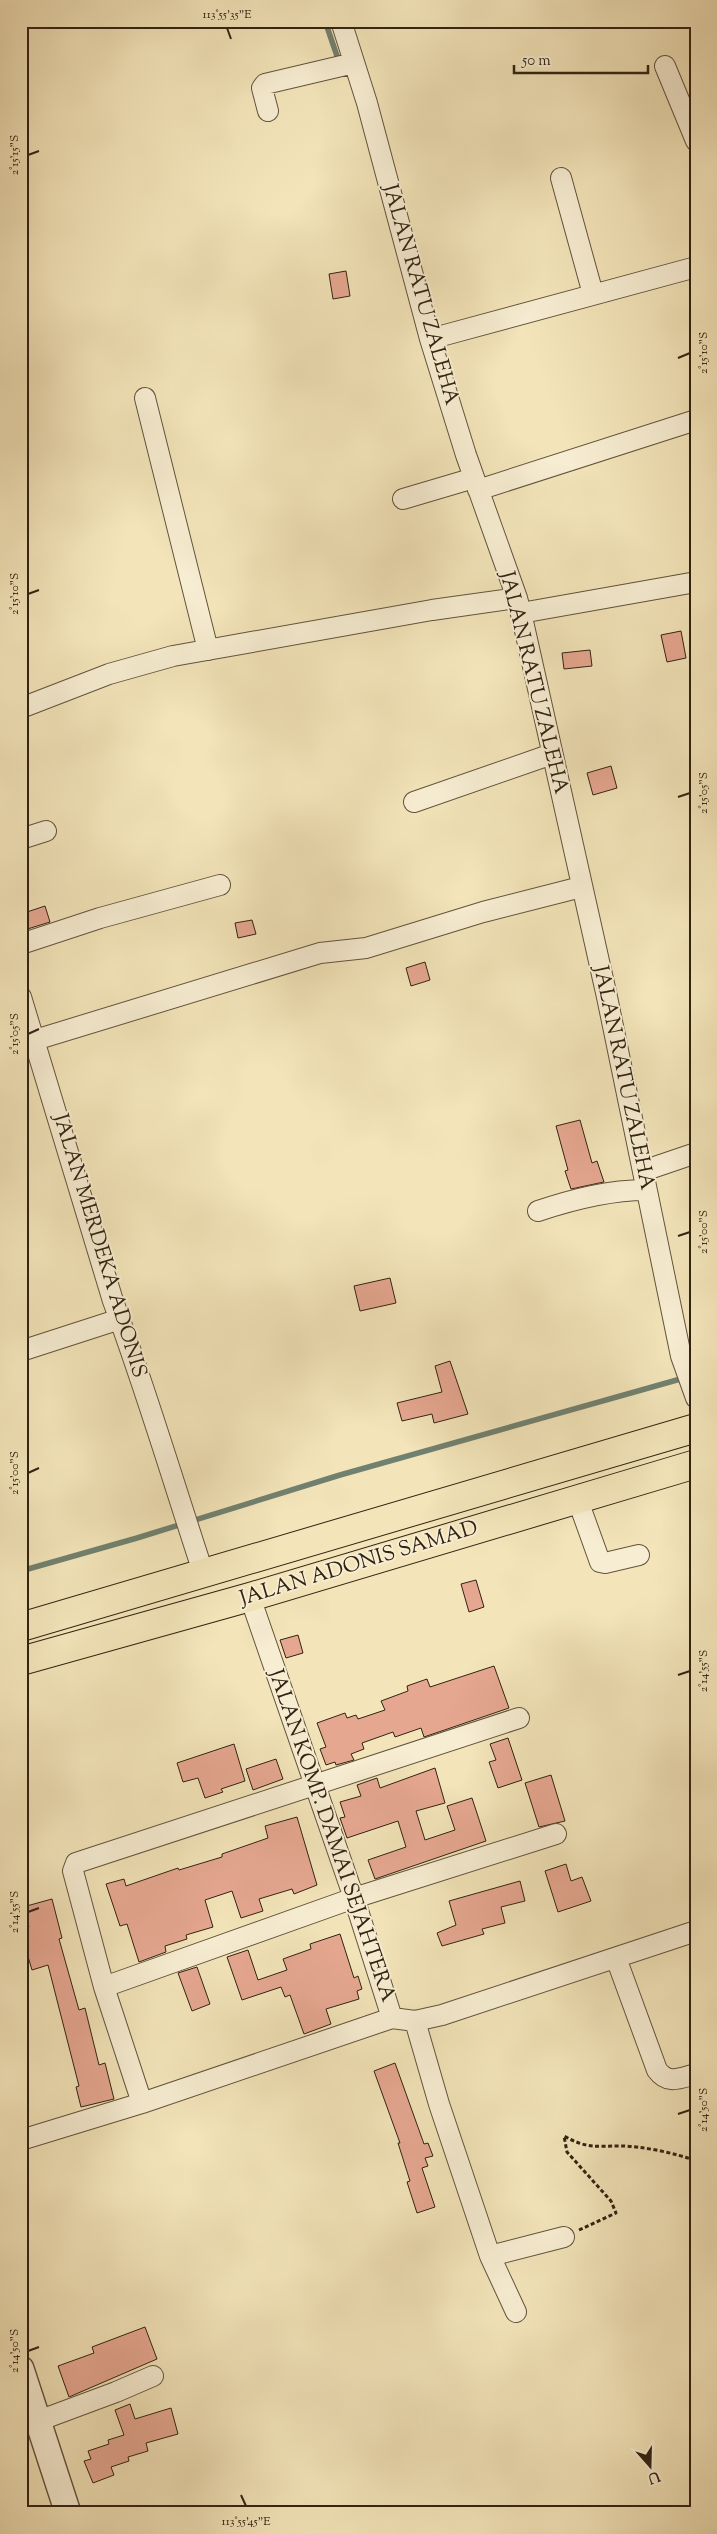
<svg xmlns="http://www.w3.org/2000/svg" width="717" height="2534" font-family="'Sorts Mill Goudy',serif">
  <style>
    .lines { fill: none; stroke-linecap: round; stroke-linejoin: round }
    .stream { stroke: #71816f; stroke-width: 5.5 }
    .building { fill: #e6a791; stroke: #312313 }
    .minor-casing { stroke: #62533c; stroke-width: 22 }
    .tertiary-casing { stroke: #62533c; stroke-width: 28 }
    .trunk-casing { stroke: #312313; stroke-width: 30 }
    .path { stroke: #312313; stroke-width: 3; stroke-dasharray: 4 2.5; stroke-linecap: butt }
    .minor { stroke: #f7edd2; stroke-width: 20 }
    .tertiary { stroke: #f7edd2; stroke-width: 25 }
    .trunk { stroke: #f3e4b9; stroke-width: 28 }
    .ticks { fill: none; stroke: #312313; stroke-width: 2 }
    .labels { text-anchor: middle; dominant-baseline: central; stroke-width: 4; stroke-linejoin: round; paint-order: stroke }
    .street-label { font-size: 21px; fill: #312313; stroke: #f7edd2 }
    .neatline { fill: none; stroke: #312313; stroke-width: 2 }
    .ticks-label { font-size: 12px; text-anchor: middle; fill: #312313 }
  </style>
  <rect width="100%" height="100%" fill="#f3e4b9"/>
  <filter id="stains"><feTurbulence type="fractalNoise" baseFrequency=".004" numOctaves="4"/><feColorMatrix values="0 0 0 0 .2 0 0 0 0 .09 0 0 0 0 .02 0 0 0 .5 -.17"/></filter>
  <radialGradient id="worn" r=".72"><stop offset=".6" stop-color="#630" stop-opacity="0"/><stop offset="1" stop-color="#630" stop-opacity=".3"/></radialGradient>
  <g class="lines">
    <path class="stream" d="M325 21 337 56
      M21 1571 137 1538 340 1475 684 1378"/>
  </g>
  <path class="building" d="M346 271 350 296 333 299 329 274Z
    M681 631 686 658 667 662 661 635Z
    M590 650 592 666 564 669 562 653Z
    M611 766 617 788 593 795 587 773Z
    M45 906 50 922 21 931V914Z
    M252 920 256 934 238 938 235 923Z
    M425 962 430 980 411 986 406 968Z
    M580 1120 592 1163 597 1161 604 1182 571 1189 565 1171 568 1170 556 1126Z
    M390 1278 396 1303 360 1311 354 1286Z
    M450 1361 468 1414 434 1423 432 1414 402 1421 397 1403 442 1392 435 1366Z
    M476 1580 484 1607 469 1612 461 1584Z
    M298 1635 303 1653 286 1658 280 1640Z
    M494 1666 509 1708 424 1737 421 1728 395 1737 393 1732 362 1743 364 1749 351 1754 354 1760 336 1765 335 1762 326 1765 320 1749 326 1747 317 1723 345 1713 347 1718 356 1715 358 1719 385 1710 381 1701 408 1691 407 1686 427 1679 430 1687Z
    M508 1738 522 1780 498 1788 489 1762 496 1760 490 1744Z
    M234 1744 245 1781 221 1789 223 1792 205 1798 198 1778 183 1782 177 1763Z
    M276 1759 283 1779 253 1790 246 1769Z
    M435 1768 445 1803 416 1811 425 1840 455 1830 447 1806 472 1798 486 1841 375 1879 368 1860 406 1847 398 1821 347 1838 340 1818 345 1817 340 1802 361 1796 357 1785 377 1778 380 1788Z
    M551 1775 565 1821 539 1827 525 1783Z
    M297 1817 317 1885 294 1894 292 1889 259 1899 263 1911 241 1918 232 1891 205 1900 213 1927 186 1935 187 1939 165 1946 166 1952 139 1962 127 1924 120 1926 106 1884 124 1879 126 1886 178 1868 179 1870 222 1857V1854L268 1838 265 1826Z
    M566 1864 571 1881 582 1877 591 1901 558 1912 545 1871Z
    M520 1881 525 1901 501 1907 505 1923 482 1929 484 1934 442 1946 437 1933 456 1925 449 1901Z
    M52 1899 62 1938 59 1939 79 2010 85 2008 99 2065 105 2063 114 2099 81 2107 76 2087 79 2086 48 1965 32 1970 21 1933V1929L29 1927 23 1907Z
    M340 1934 354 1978 358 1976 362 1989 357 1991 359 1999 326 2009 331 2024 304 2034 290 1995 285 1997 281 1987 242 2000 227 1957 248 1950 258 1980 287 1970 283 1959 311 1949 310 1944Z
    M197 1967 210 2004 192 2011 178 1973Z
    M395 2063 424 2144 428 2143 433 2156 425 2158 428 2166 422 2168 435 2207 417 2213 407 2182 410 2181 398 2143H400L374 2071Z
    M145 2327 157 2359 69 2397 58 2366 94 2353 92 2347Z
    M130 2404 135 2419 171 2408 178 2434 146 2443 148 2451 128 2457 129 2461 111 2467 114 2475 93 2483 84 2461 91 2459 88 2451 109 2444 108 2440 124 2435 115 2410Z"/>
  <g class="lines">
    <defs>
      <path id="minor" d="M341 21 367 103 430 339 466 455 517 598 524 626 607 997 681 1356 696 1398
        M665 66 696 141
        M268 111 262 88 265 84 354 63
        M561 178 593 294
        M430 339 696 267
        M145 398 208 650
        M478 490 696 420
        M403 499 474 478
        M521 613 696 582
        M21 708 109 674 173 656 432 610 517 598
        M414 802 552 754
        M21 839 46 831
        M21 944 100 918 220 885
        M21 997 113 1301C146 1390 173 1481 203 1572
        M35 1040 320 953 366 948 483 912 581 887
        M643 1171 696 1153
        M538 1211C574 1199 609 1190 646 1190
        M21 1351 120 1319
        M577 1498 600 1562 605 1563 639 1555
        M250 1597 354 1898 392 2018
        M616 1958 657 2070C668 2085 680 2078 696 2074
        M104 1987 354 1898 556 1834
        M415 2021 439 2104 490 2256 564 2237
        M142 2103 104 1987 73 1871 76 1863 519 1718
        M21 2140 142 2103 392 2018 415 2021 442 2015 696 1931
        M490 2256 516 2312
        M38 2421 116 2392 153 2376"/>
      <path id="tertiary" d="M21 2369 68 2513"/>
      <path id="trunk" d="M21 1627 696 1428
        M21 1661 250 1597 696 1464"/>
    </defs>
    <use href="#minor" class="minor-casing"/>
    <use href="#tertiary" class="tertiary-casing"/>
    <use href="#trunk" class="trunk-casing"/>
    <path class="path" d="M579 2230 616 2213 611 2201 567 2152 564 2136C588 2149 594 2146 620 2146 641 2146 676 2153 696 2161"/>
    <use href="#minor" class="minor"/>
    <use href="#tertiary" class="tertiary"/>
    <use href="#trunk" class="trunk"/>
  </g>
  <path class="ticks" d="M227 28 231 39M28 155 39 151M678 358 690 353M28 594 39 590M678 797 690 793M28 1034 39 1029M678 1236 690 1232M28 1473 39 1468M678 1675 690 1671M28 1912 39 1908M678 2114 690 2110M28 2351 39 2347M241 2495 246 2506"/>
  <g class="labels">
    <g class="street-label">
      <text transform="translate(420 295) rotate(74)">JALAN RATU ZALEHA</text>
      <text transform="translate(533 683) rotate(76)">JALAN RATU ZALEHA</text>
      <text transform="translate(623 1078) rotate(78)">JALAN RATU ZALEHA</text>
      <text transform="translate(99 1246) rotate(73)">JALAN MERDEKA ADONIS</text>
      <text transform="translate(359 1564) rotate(-17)">JALAN ADONIS SAMAD</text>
      <text transform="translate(331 1836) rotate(71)">JALAN KOMP. DAMAI SEJAHTERA</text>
    </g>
  </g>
  <rect width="717" height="2534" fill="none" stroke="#f3e4b9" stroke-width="55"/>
  <g transform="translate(650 2466) rotate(160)" stroke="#f7edd2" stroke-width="4" paint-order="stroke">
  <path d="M0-4L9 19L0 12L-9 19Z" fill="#312313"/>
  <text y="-8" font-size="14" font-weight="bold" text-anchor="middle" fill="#312313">U</text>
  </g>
  <path d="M514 65v8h134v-8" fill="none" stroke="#312313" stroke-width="2.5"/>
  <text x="522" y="65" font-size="15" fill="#312313" stroke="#f7edd2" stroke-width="4" paint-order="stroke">50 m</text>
  <rect x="28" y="28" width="662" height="2478" class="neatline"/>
  <g class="ticks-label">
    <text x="227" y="18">113°55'35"E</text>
    <text transform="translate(14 155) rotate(-90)" y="4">2°15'15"S</text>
    <text transform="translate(703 353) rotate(-90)" y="4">2°15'10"S</text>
    <text transform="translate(14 594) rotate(-90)" y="4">2°15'10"S</text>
    <text transform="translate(703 793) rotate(-90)" y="4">2°15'05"S</text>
    <text transform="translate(14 1034) rotate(-90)" y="4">2°15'05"S</text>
    <text transform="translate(703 1232) rotate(-90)" y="4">2°15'00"S</text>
    <text transform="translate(14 1473) rotate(-90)" y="4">2°15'00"S</text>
    <text transform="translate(703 1671) rotate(-90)" y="4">2°14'55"S</text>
    <text transform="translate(14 1912) rotate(-90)" y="4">2°14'55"S</text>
    <text transform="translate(703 2110) rotate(-90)" y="4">2°14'50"S</text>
    <text transform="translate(14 2351) rotate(-90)" y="4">2°14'50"S</text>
    <text x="246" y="2525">113°55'45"E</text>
  </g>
  <rect width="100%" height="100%" filter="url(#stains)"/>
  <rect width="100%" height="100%" fill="url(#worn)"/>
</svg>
